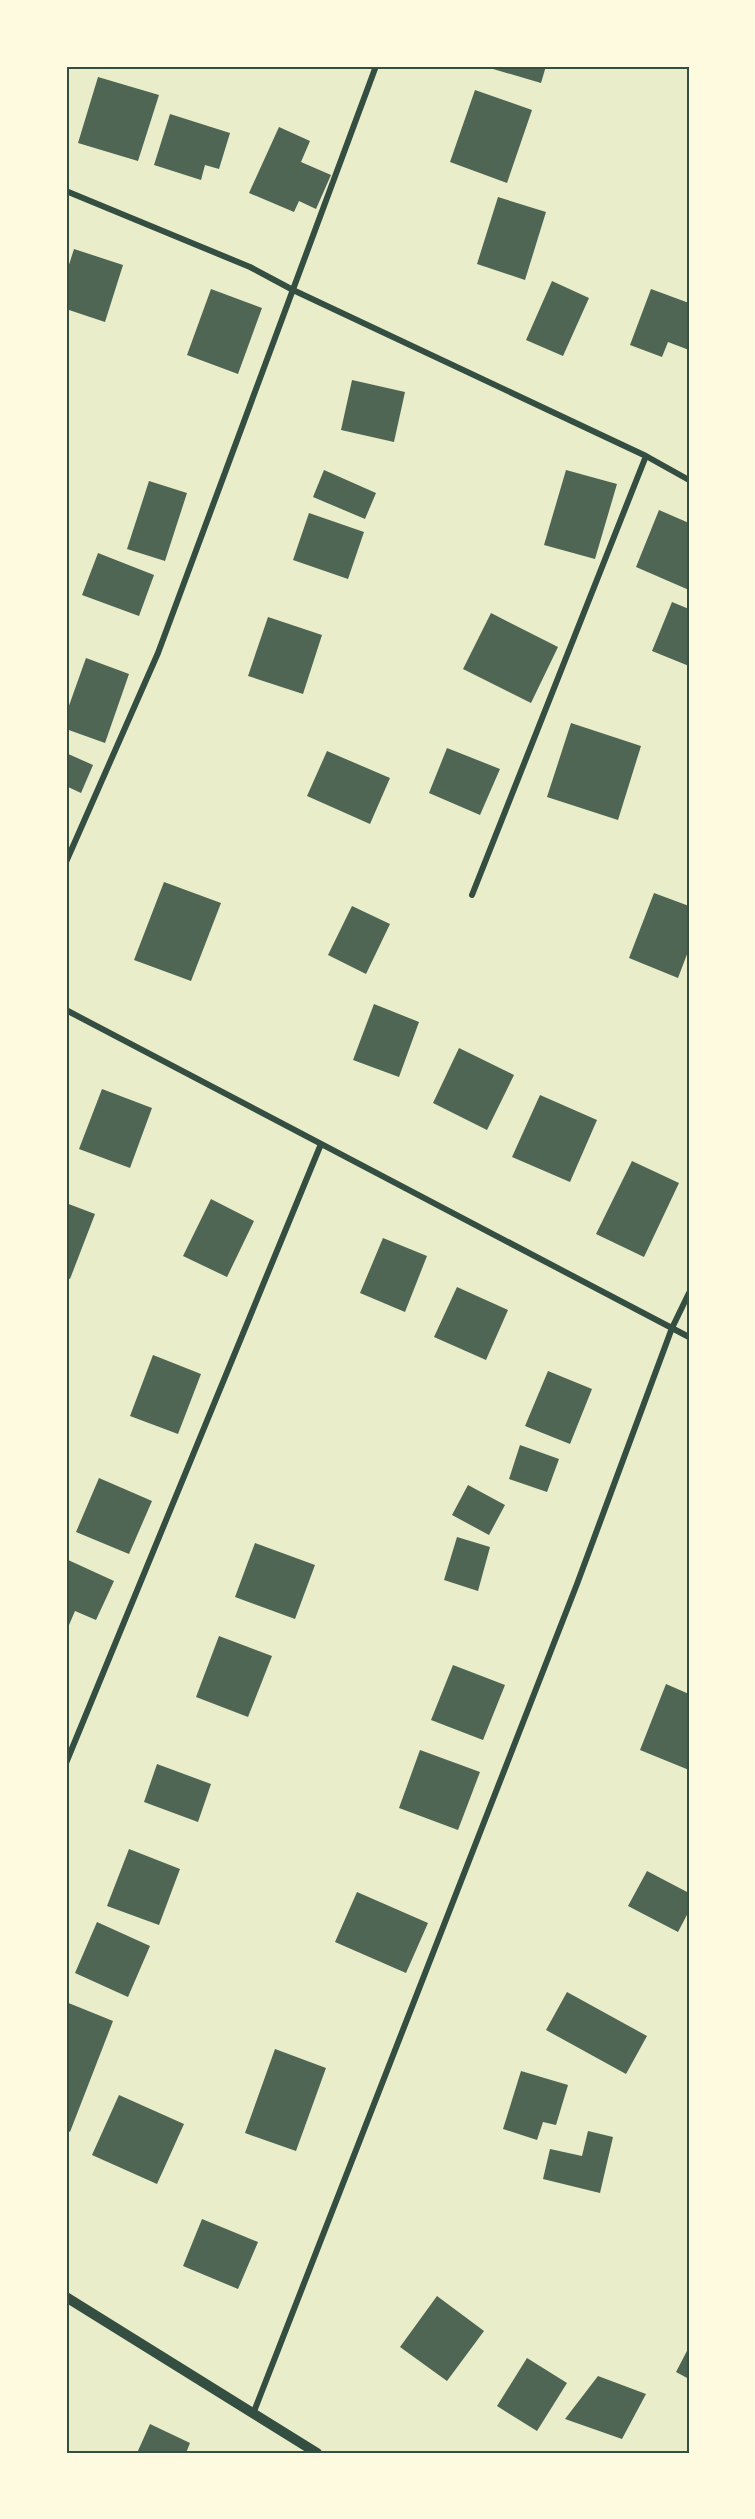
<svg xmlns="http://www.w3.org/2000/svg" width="755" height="2519" font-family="Lato,sans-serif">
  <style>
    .building { fill: #4f6655 }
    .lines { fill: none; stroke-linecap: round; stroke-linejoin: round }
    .minor { stroke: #344e41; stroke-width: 6 }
    .tertiary { stroke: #344e41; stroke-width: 10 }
    .neatline { fill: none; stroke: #344e41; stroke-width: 2 }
  </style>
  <rect width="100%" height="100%" fill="#e9edc9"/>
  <path class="building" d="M483 66H546L541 83Z
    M98 77 159 95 138 161 78 143Z
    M475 90 532 110 507 183 450 162Z
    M170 114 230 133 219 169 205 165 201 180 154 165Z
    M279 127 310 141 301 162 331 175 316 209 299 201 294 212 249 193Z
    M498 197 546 212 525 280 477 264Z
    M74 249 123 265 105 322 66 309V274Z
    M552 281 589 298 563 356 526 340Z
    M211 289 262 308 238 374 187 355Z
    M651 289 689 303V350L668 342 662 357 630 345Z
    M352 380 405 392 394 442 341 430Z
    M324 470 376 493 365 519 313 497Z
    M566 470 617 484 595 559 544 545Z
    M149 481 187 493 165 561 127 549Z
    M659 510 689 523V590L636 567Z
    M309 513 364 532 348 579 293 560Z
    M98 553 154 575 139 616 82 595Z
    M672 602 689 609V666L652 651Z
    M491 613 558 647 531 703 463 669Z
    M268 617 322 635 303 694 248 676Z
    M86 658 129 674 105 743 66 729V714Z
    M571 723 641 746 618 820 547 797Z
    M447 748 500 769 480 815 429 793Z
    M327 751 390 778 370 824 307 796Z
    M66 753 93 765 81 793 66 786Z
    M164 882 221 903 191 981 134 960Z
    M654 893 689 906V949L678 978 629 958Z
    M352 906 390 924 366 974 328 955Z
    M374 1004 419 1022 399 1077 353 1060Z
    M459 1048 514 1075 487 1130 433 1103Z
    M102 1089 152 1108 130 1168 79 1149Z
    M540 1095 597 1120 570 1182 512 1157Z
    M632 1161 679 1183 644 1257 596 1234Z
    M211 1199 254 1221 227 1277 183 1256Z
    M66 1203 95 1214 70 1279 66 1277Z
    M383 1238 427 1256 405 1312 360 1293Z
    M457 1287 508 1310 486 1360 434 1337Z
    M153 1355 201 1374 178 1434 130 1416Z
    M548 1371 592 1389 570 1444 525 1426Z
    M520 1445 559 1459 547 1492 509 1479Z
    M99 1478 152 1501 129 1554 76 1532Z
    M468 1485 505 1505 489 1535 452 1515Z
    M457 1537 490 1547 478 1591 444 1580Z
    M255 1543 315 1565 295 1619 235 1597Z
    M66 1559 114 1581 96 1620 75 1611 66 1632Z
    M219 1636 272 1656 248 1717 196 1697Z
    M453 1665 505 1685 483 1740 431 1720Z
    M666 1684 689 1694V1770L640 1750Z
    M420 1750 480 1772 458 1830 399 1808Z
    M157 1764 211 1784 198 1822 144 1802Z
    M129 1849 180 1869 159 1925 107 1906Z
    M647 1871 689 1893V1911L678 1932 628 1906Z
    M357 1892 428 1923 406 1973 335 1942Z
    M97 1922 150 1946 128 1997 75 1973Z
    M567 1992 647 2036 626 2074 546 2030Z
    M66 2002 113 2021 70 2132 66 2130Z
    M275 2049 326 2068 296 2151 245 2133Z
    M521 2071 568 2085 556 2125 543 2122 537 2140 503 2129Z
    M119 2095 184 2124 157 2184 92 2155Z
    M588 2131 613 2137 600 2193 543 2179 550 2149 582 2156Z
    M202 2219 258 2242 238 2289 183 2266Z
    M437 2296 484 2331 447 2381 400 2347Z
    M689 2347V2379L676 2372Z
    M527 2358 567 2383 537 2431 497 2406Z
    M598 2376 646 2394 622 2439 565 2419Z
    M150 2424 190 2443 186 2453H137Z"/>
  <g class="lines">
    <path class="minor" d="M66 191 250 267 293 290 646 456 689 480
      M66 862 158 653 376 66
      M472 895 646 456
      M66 1010 689 1337
      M66 1763 321 1144
      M253 2414 577 1584 672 1328 689 1293"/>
    <path class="tertiary" d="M66 2297 317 2453"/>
  </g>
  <rect width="755" height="2519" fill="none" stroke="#fefae0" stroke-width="135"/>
  <rect x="68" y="68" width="620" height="2384" class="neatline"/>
</svg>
